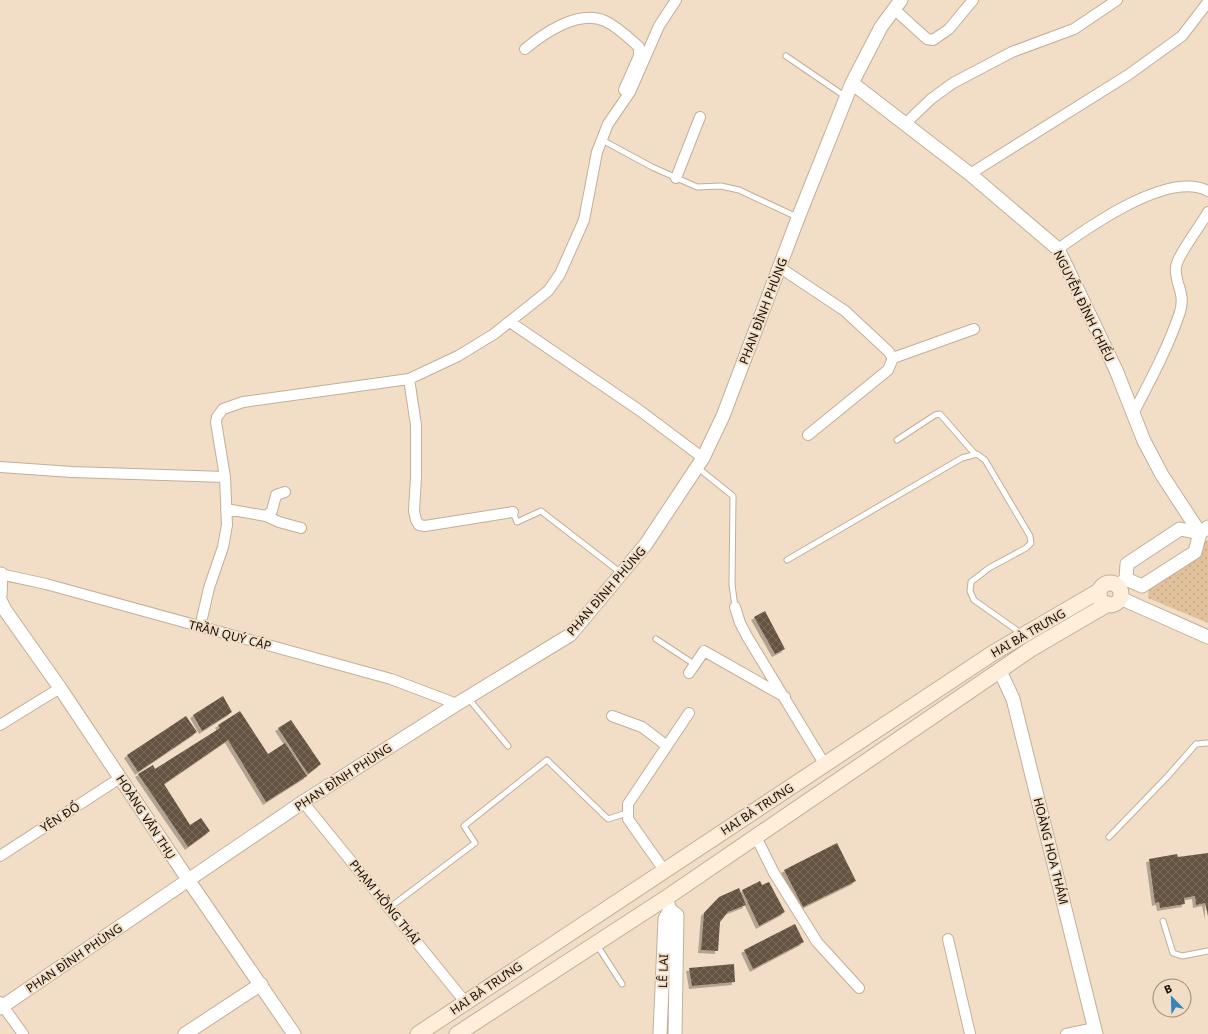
<svg xmlns="http://www.w3.org/2000/svg" width="1208" height="1034" font-family="'Noto Sans',sans-serif">
  <style>
    .grass { fill: url(#grass-dots) }
    .building { fill: url(#building-cross-hatch); filter: url(#shadow) }
    .lines { fill: none; stroke-linecap: round; stroke-linejoin: round }
    .service-casing { stroke: #c2af98; stroke-width: 7 }
    .minor-casing { stroke: #c2af98; stroke-width: 12 }
    .tertiary-casing { stroke: #c2af98; stroke-width: 15 }
    .secondary-casing { stroke: #c2af98; stroke-width: 17 }
    .service { stroke: #fff; stroke-width: 5 }
    .minor { stroke: #fff; stroke-width: 10 }
    .tertiary { stroke: #fff; stroke-width: 13 }
    .secondary { stroke: #feeeda; stroke-width: 15 }
    .labels { text-anchor: middle; dominant-baseline: central; stroke-width: 4; stroke-linejoin: round; paint-order: stroke }
    .street-label { font-size: 12px; fill: #130c05; stroke: #f2dec6 }
  </style>
  <defs>
    <pattern id="grass-dots" width="8" height="8" patternUnits="userSpaceOnUse"><rect width="8" height="8" fill="#e1c19b"/><path d="M2 2h.1M6 6h.1" fill="none" stroke="#c0a584" stroke-width="1.8" stroke-linecap="round"/></pattern>
    <pattern id="building-cross-hatch" width="8" height="8" patternUnits="userSpaceOnUse"><rect width="8" height="8" fill="#64533f"/><path d="M0 0l8 8M0 8l8-8" fill="none" stroke="#796c5c"/></pattern>
    <filter id="shadow"><feDropShadow dx="-3" dy="3" stdDeviation="0" flood-color="#0004"/></filter>
  </defs>
  <rect width="100%" height="100%" fill="#f2dec6"/>
  <path class="grass" d="M1208 540V623L1148 598 1150 578Z"/>
  <path class="building" d="M765 611 785 649 775 654 754 617Z
    M223 696 232 712 202 731 193 715Z
    M240 711 268 754 285 743 307 776 266 802 228 740 164 784 190 825 201 818 210 831 188 847 138 774 153 765 155 769 220 728 218 725Z
    M186 716 197 732 138 772 127 755Z
    M291 720 321 764 308 774 278 728Z
    M837 843 856 881 803 907 784 870Z
    M1208 853V916L1205 903 1196 905 1195 896 1184 898 1185 904 1160 908 1159 902 1155 903 1149 859 1177 854 1178 857Z
    M760 881 762 885 769 882 785 912 759 926 742 890Z
    M739 888 746 905 728 912 720 922 718 951 701 950 704 913 719 897Z
    M795 924 804 942 753 969 744 950Z
    M734 964 735 982 692 986 689 968Z"/>
  <g class="lines">
    <defs>
      <path id="service" d="M786 56 846 97
        M602 140 652 167 697 187 721 186 739 190 797 217
        M897 440 935 415 940 414 974 453
        M698 468 733 496 732 585 735 607
        M513 512 517 522 541 511 621 573
        M787 560 962 458 977 454 985 460 1030 536 1031 543 1026 548 989 568 971 582 970 591 974 600 1022 634
        M656 639 694 664
        M468 698 508 746
        M1109 837 1167 777 1196 744 1208 743
        M389 908 475 843 464 826 547 760 608 819 627 813
        M1163 921 1173 953 1182 956 1208 951
        M597 945 622 984"/>
      <path id="minor" d="M894 9 927 39 933 40 949 29 973 0
        M525 49C544 33 579 9 605 21 618 27 629 38 639 47V56L624 90
        M906 123 931 99 953 83 1012 52 1074 29 1117 0
        M970 174 1128 75 1182 36 1208 2
        M676 178 700 117
        M1058 249C1090 226 1169 170 1208 191
        M779 267 845 311 888 351 893 358 888 370 808 435
        M510 322 639 410 703 458
        M893 358 974 329
        M409 379 416 425V477L414 511 416 520 419 525 425 526 513 512
        M1133 414C1150 381 1168 348 1180 312 1186 292 1174 283 1176 267 1177 256 1201 225 1208 212
        M0 467 72 472 225 477
        M226 509 266 516 272 511 276 495 285 492
        M266 516 279 522 301 528
        M0 574 46 584 391 679 457 704
        M735 607 740 623 748 638 825 765
        M200 627 209 588 223 547 227 525 225 477 216 422 217 417 223 409 243 402 409 379 458 356 494 334 548 291 560 274 584 220 597 152 608 124 630 92 659 26 676 0
        M689 673 704 651 785 697
        M612 716 642 727 667 746
        M0 725 60 688
        M303 802 466 1003
        M756 837 774 873 817 942 859 988
        M0 856 120 778
        M664 870 628 819V804L689 713
        M948 939 970 1034
        M0 1002 23 1034
        M1066 1034 1095 1028"/>
      <path id="tertiary" d="M852 83 970 174 1058 249 1116 370 1144 441 1162 475 1200 533
        M1126 579 1142 586 1195 552 1200 533 1208 527
        M1118 586 1126 579 1127 564 1180 529 1200 533
        M0 596 1 574
        M1120 598 1208 637
        M0 600 5 610 60 688 189 881 294 1034
        M1000 671 1013 699 1096 1034
        M666 898 670 910 677 915 675 1034
        M0 1008 303 802 457 704 570 635 646 544 703 458 723 416 798 218 852 83 881 27 901 0
        M185 1034 261 984
        M660 1034 665 919 670 910"/>
      <path id="secondary" d="M1099 594a11 11 0 1 1 22 0a11 11 0 1 1-22 0Z
        M418 1034 993 653 1099 591
        M457 1034 666 898 1031 649 1108 604"/>
    </defs>
    <use href="#service" class="service-casing"/>
    <use href="#minor" class="minor-casing"/>
    <use href="#tertiary" class="tertiary-casing"/>
    <use href="#secondary" class="secondary-casing"/>
    <use href="#service" class="service"/>
    <use href="#minor" class="minor"/>
    <use href="#tertiary" class="tertiary"/>
    <use href="#secondary" class="secondary"/>
  </g>
  <g class="labels">
    <g class="street-label">
      <text transform="translate(1084 306) rotate(64)">NGUYỄN ĐÌNH CHIỂU</text>
      <text transform="translate(763 311) rotate(-69)">PHAN ĐÌNH PHÙNG</text>
      <text transform="translate(606 591) rotate(-49)">PHAN ĐÌNH PHÙNG</text>
      <text transform="translate(1028 633) rotate(-30)">HAI BÀ TRƯNG</text>
      <text transform="translate(230 635) rotate(15)">TRẦN QUÝ CÁP</text>
      <text transform="translate(343 777) rotate(-33)">PHAN ĐÌNH PHÙNG</text>
      <text transform="translate(757 809) rotate(-33)">HAI BÀ TRƯNG</text>
      <text transform="translate(60 817) rotate(-33)">YÊN ĐỔ</text>
      <text transform="translate(146 817) rotate(57)">HOÀNG VĂN THỤ</text>
      <text transform="translate(1051 851) rotate(76)">HOÀNG HOA THÁM</text>
      <text transform="translate(385 902) rotate(51)">PHẠM HỒNG THÁI</text>
      <text transform="translate(74 958) rotate(-34)">PHAN ĐÌNH PHÙNG</text>
      <text transform="translate(663 971) rotate(-88)">LÊ LAI</text>
      <text transform="translate(486 988) rotate(-34)">HAI BÀ TRƯNG</text>
    </g>
  </g>
  <g transform="translate(1172 998) rotate(337)"><circle r="19" fill="#f2dec6" stroke="#998a79"/>
  <path d="M0-3L7 15L0 10L-7 15Z" fill="#3984b7"/>
  <text y="-6" font-size="11" font-weight="bold" text-anchor="middle" fill="#130c05">B</text>
  </g>
</svg>
